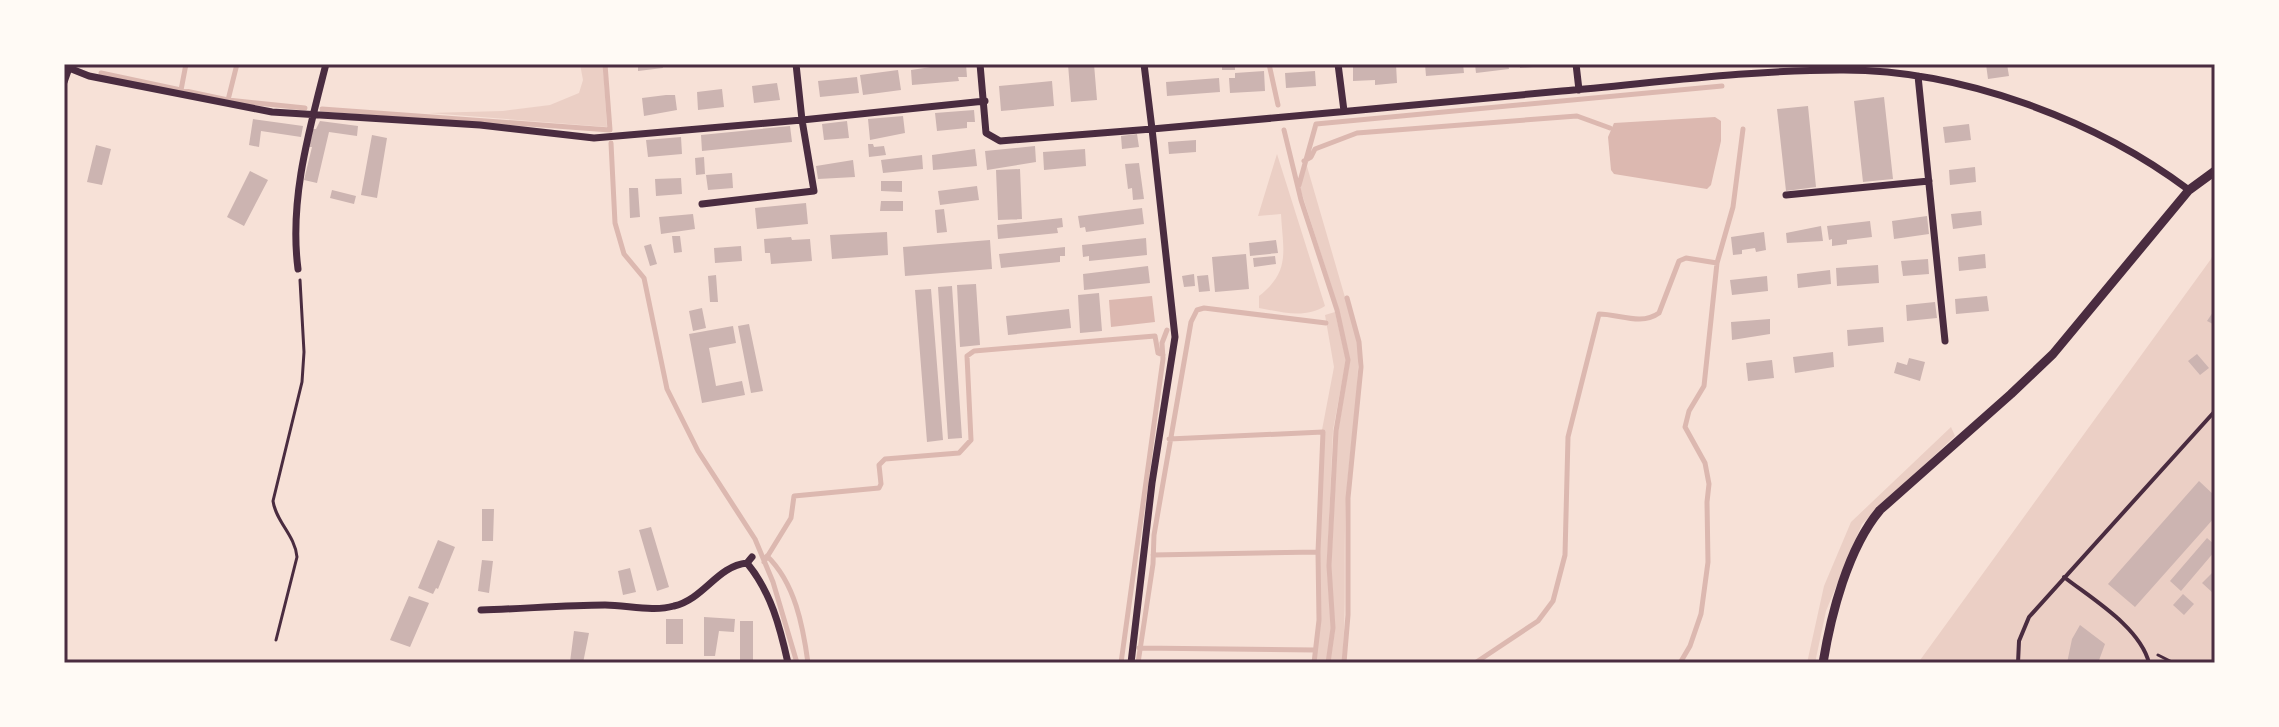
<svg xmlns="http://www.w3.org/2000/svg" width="2279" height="727" font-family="Barlow,sans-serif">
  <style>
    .green { fill: #ebcfc5 }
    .water { fill: #dcb8b0 }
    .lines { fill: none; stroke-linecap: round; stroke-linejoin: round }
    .stream { stroke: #dcb8b0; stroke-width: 5 }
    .building { fill: #ccb4b1 }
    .path { stroke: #4a2c40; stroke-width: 3 }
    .service { stroke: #4a2c40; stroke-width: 4 }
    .minor { stroke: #4a2c40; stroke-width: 7 }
    .tertiary { stroke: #4a2c40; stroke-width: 9 }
    .neatline { fill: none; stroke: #4a2c40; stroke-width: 3 }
  </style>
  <rect width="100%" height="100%" fill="#f7e1d7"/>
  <path class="green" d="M580 64H603L607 127 429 113 503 111 550 105 579 93 583 80Z
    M1277 154 1325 306C1305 319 1282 312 1259 308V296C1291 271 1283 251 1281 214L1258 216Z
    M1306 163 1358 342C1360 395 1349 449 1346 502 1343 556 1347 609 1342 663H1330L1335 630 1331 567 1338 432 1350 360 1339 310 1300 188Z
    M2215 250V663H1918L2211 259Z
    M1335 312 1346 360 1333 430 1327 567 1331 628 1326 663H1315L1320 620 1319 552 1324 450 1322 430 1334 367 1325 315Z
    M1951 427 1955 436 1862 524 1826 611 1815 663H1807L1824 586 1851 522Z"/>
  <path class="water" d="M1715 117 1721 121V141L1711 185 1707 189 1614 174 1611 170 1608 137 1614 123Z
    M1152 296 1155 322 1111 327 1109 300Z"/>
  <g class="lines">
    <path class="stream" d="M1269 64 1278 105
      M101 73 228 100 305 108
      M181 90 186 64
      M228 100 237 64
      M322 109 610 130 605 64
      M1284 130 1301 200 1337 310 1348 360 1336 431 1329 566 1333 628 1328 663
      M611 143 615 223 624 254 644 278 667 389 698 451 755 539 773 582 797 663
      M1304 161 1311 157 1315 149 1357 133 1577 116 1610 128
      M1299 185 1316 124 1722 86
      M1169 439 1323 432 1318 552 1319 620 1314 663
      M1153 555 1318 552
      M767 556C795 583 803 626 808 663
      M764 562 791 518 794 496 879 488 881 484 879 465 885 459 959 453 971 440 967 356 974 351 1155 336 1158 353 1163 355
      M1139 648 1315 650
      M1121 663 1163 359 1162 343 1167 330
      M1138 663 1153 564 1154 535 1191 322 1197 310 1204 308 1326 323
      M1344 663 1348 615V498L1361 367 1359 342 1347 298
      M1475 663 1538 621 1553 601 1565 555 1568 437 1599 314C1619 314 1641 326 1659 313L1679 261 1686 258 1717 263 1733 207 1743 129
      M1680 663 1690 646 1701 614 1708 562 1707 502 1709 484 1705 463 1685 427 1689 411 1704 386 1717 263"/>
  </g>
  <path class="building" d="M638 64H662L663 68 638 71Z
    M951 64H966L967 77H958L959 81 912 85 911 70Z
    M1068 64H1094L1097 100 1071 102Z
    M1222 64H1235V70H1222Z
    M1396 64 1397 83 1375 85V80L1353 81V66Z
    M1425 64H1463L1464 73 1426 76Z
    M1475 64H1508L1509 69 1476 73Z
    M1520 64H1545V66L1520 68Z
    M1986 64H2007L2009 76 1988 79Z
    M898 70 901 90 863 95 860 75Z
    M1264 71 1265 91 1230 93 1229 78H1235V73Z
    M1315 71 1316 86 1286 88 1285 73Z
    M857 77 859 93 820 97 818 81Z
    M1219 78 1220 92 1167 96 1166 82Z
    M1052 81 1054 106 1001 111 999 86Z
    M777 83 780 100 754 103 752 86Z
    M722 89 724 107 698 110 697 92Z
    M666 95H675L677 110 644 116 642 98Z
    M1884 97 1893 179 1863 182 1854 101Z
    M1808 106 1816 187 1786 191 1777 109Z
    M974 110 975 122H967V128L937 131 935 113Z
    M903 116 905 133 870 140 868 119Z
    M253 119 303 126 301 137 261 131 259 147 249 145Z
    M320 121 358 126 357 136 329 132 317 183 304 180 312 147H309L313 129H316Z
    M847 121 849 138 824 140 822 124Z
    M1969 124 1971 140 1945 143 1943 127Z
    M790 126 792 142 702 151 701 135Z
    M1137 134 1139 147 1122 149 1121 136Z
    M372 135 387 138 377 198 361 195Z
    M681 137 682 154 648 157 646 140Z
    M1196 140V152L1169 154 1168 142Z
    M868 144H873L874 147 884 146 886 155 869 157Z
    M96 145 111 149 102 185 87 182Z
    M1035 146 1036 162 987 170 985 151Z
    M975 149 977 166 933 170 932 155Z
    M1085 149 1086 166 1044 170 1043 152Z
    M922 155 923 169 883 173 881 160Z
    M704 157 705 174 696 175 695 158Z
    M853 160 855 177 818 179 816 166Z
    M1139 163 1144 199 1133 200 1132 188 1128 189 1125 164Z
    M1975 167 1976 182 1950 185 1949 170Z
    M1020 169 1022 219 998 220 996 170Z
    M250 171 268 180 244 226 227 217Z
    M732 173 733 188 708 190 706 175Z
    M681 178 682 194 656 196 655 179Z
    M881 181H902V192L881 191Z
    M977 186 979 200 940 205 938 191Z
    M629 188H638L640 217 630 218Z
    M332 190 356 196 354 204 330 198Z
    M881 201H903V211H880Z
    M806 203 808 224 757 229 755 208Z
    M1142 208 1144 224 1086 232 1085 227 1080 228 1078 216Z
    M944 209 947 232 937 233 935 210Z
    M1981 211 1982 225 1953 229 1951 214Z
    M693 214 695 229 661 234 659 217Z
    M1927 216 1929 234 1894 239 1892 221Z
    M1062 218 1063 227 1057 228 1058 233 998 239 997 225Z
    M1870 221 1872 237 1847 240V244L1832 246V239L1829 240 1827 226Z
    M1821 226 1823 241 1787 243 1786 233Z
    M887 232 888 255 832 259 830 235Z
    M1764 232 1766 250 1756 252 1755 248 1742 250V254L1733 255 1731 237Z
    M672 236H680L682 252 674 253Z
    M791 237 792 240 810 239 812 261 771 264 770 253H765L764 239Z
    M1146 238 1147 255 1089 261V256L1083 257 1082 245Z
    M990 240 992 269 905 276 903 247Z
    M1276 240 1278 253 1250 256 1249 243Z
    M651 244 657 264 650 266 644 246Z
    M741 246 742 261 715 263 714 248Z
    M1065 247V256H1060V262L1001 268 999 254Z
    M1246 254 1249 289 1215 292 1212 257Z
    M1985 254 1986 268 1959 271 1958 257Z
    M1275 256 1276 264 1254 267 1253 258Z
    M1928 259 1929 274 1903 276 1901 261Z
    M1878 265 1879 283 1837 286 1836 268Z
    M1148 266 1150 283 1084 290 1083 274Z
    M1830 270 1831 284 1798 288 1797 274Z
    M1194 274 1195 286 1184 287 1182 276Z
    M716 275 718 302H710L708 276Z
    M1208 275 1210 291 1199 292 1197 276Z
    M1767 276 1768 291 1732 295 1730 280Z
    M976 284 980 345 960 347 957 285Z
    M952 286 962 438 948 439 938 287Z
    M931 289 943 440 927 442 915 290Z
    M1099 293 1102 331 1080 333 1078 295Z
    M1987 296 1989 311 1956 314 1955 299Z
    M1935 302 1937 318 1907 321 1906 305Z
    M702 308 706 328 693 331 689 311Z
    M1069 309 1071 328 1008 335 1006 316Z
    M2215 309V325L2207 321Z
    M1770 319V334L1732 340 1731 322Z
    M749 324 763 391 751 393 738 326Z
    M733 326 736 343 709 348 716 386 742 381 745 395 702 403 689 334Z
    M1883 327 1884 342 1848 346 1847 330Z
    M1833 352 1834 367 1795 373 1793 357Z
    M2197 354 2209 368 2200 375 2188 361Z
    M1909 358 1925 362 1920 381 1894 373 1897 362 1907 365Z
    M1772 360 1774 378 1748 381 1746 363Z
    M2199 481 2215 496V517L2135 607 2108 584Z
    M482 509H494L493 541H482Z
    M651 527 669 587 657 591 639 530Z
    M2207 538 2215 545V551L2181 591 2170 581Z
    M438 540 455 547 438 589 436 588 433 594 418 588Z
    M482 560 493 561 489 593 478 591Z
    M630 568 636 592 623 595 618 571Z
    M2212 573 2215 575V591L2213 593 2202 583Z
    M2183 594 2194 604 2184 615 2173 605Z
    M409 596 429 603 410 647 390 640Z
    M704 617 735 619 734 632 719 631 715 656H704Z
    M666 619H683V644H666Z
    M740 621H753V662L740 663Z
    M2080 625 2105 644 2098 663H2067L2072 639Z
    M574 631 589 633 583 663 570 662Z"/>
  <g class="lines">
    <path class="path" d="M276 640 297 557C295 535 276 522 273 501L302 382 304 352 300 280
      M2158 655 2174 663"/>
    <path class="service" d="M2064 577C2092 599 2140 627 2149 663
      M2018 663 2019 641 2029 617 2215 411"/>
    <path class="minor" d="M980 64 986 133 1000 141 1152 129 1175 337 1152 483 1131 663
      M1144 64 1152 129C1289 117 1425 104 1562 91 1654 83 1747 70 1840 70 1959 69 2095 119 2189 190
      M1338 64 1344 111
      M1576 64 1579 90
      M64 66 89 76 272 112 480 125 594 138 802 120 985 101
      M1918 76 1945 341
      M64 82 69 68
      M1786 195 1929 181
      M702 204 814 191 802 120 796 64
      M298 269C289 200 309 131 326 64
      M747 563C771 592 780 627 788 663
      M481 610C522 609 564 605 605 605 627 605 653 612 674 606 704 599 717 566 747 563L752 557"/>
    <path class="tertiary" d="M1823 663C1831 614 1848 548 1880 510L2011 394 2053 354 2189 190 2215 171"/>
  </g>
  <rect width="2279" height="727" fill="none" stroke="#fffaf5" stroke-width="132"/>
  <rect x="66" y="66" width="2147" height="595" class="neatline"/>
</svg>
